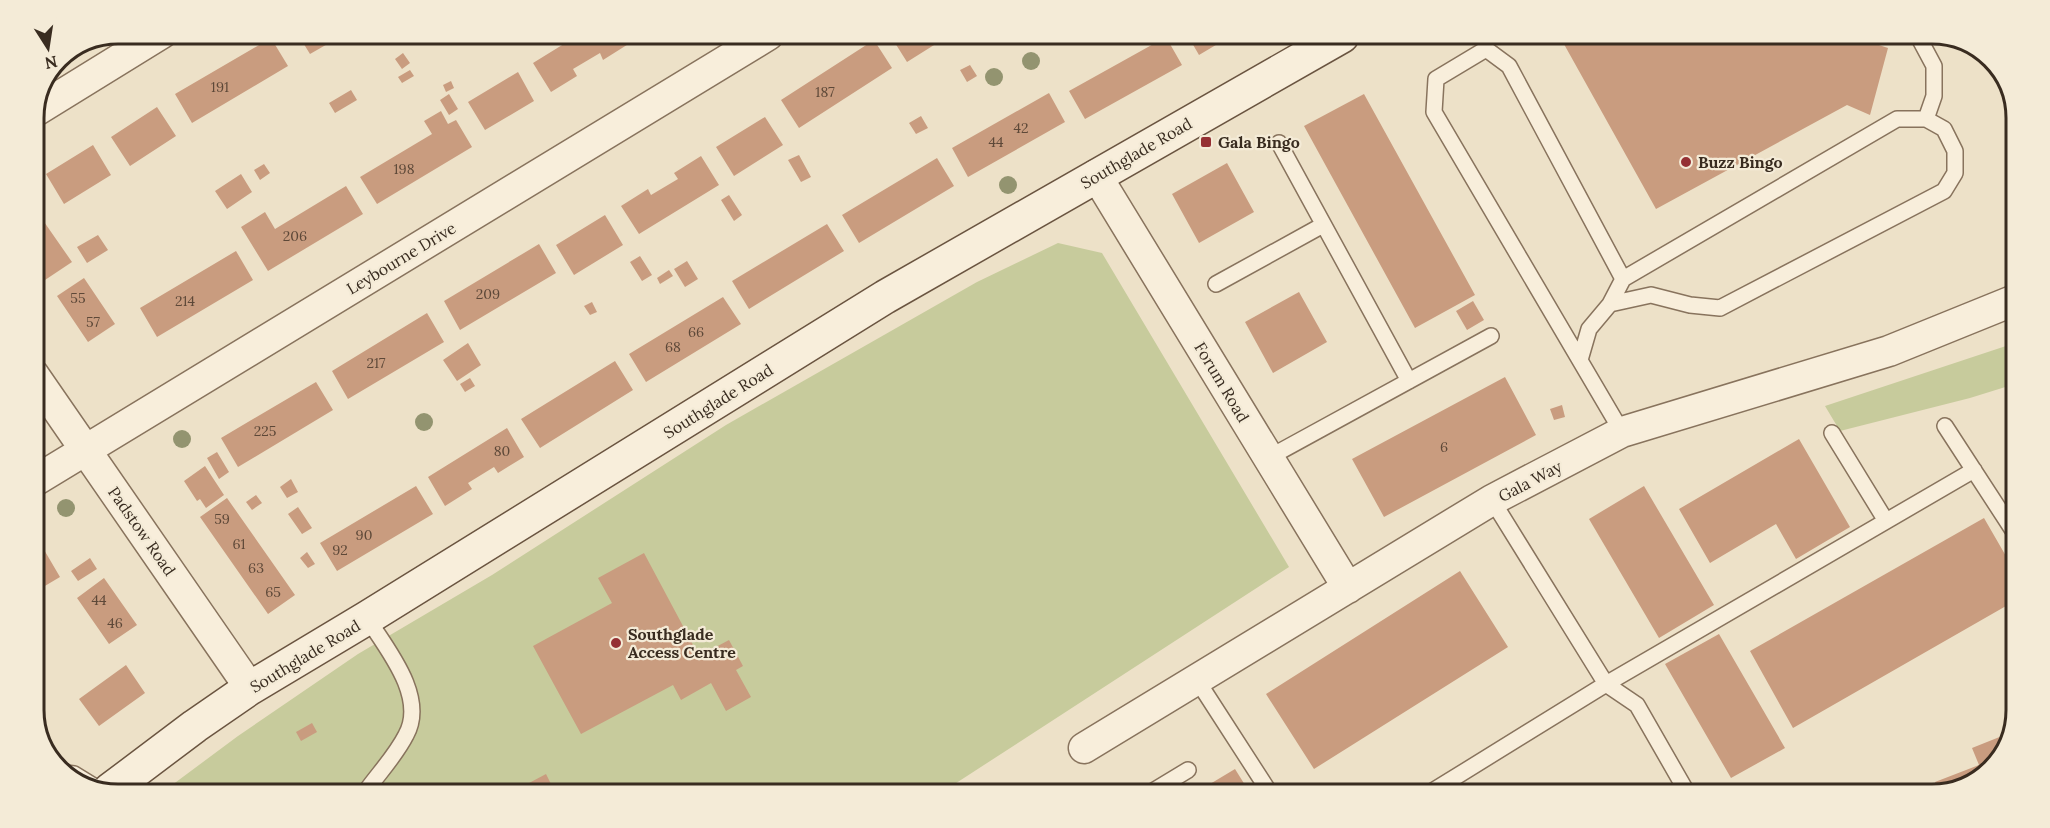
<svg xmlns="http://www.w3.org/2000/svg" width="2050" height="828" font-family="Lora,serif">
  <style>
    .green { fill: #c7cb9c }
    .building { fill: #c99c7f }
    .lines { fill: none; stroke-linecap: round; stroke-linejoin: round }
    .lane-casing { stroke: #88735d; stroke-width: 18 }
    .street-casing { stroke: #88735d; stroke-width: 33 }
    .secondary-casing { stroke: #6a5440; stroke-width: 36 }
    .lane { stroke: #f8eedb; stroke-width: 15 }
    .street { stroke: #f8eedb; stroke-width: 30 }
    .secondary { stroke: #f8eedb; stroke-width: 33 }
    .tree { fill: #939470 }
    .poi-dot { fill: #953033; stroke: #f4ebd7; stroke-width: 2 }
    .labels { text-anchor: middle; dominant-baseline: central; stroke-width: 4.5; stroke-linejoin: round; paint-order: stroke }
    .number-label { font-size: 14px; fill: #5d4838 }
    .poi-label { font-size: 16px; font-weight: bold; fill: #392c20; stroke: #f4ebd7; text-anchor: start }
    .street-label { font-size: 16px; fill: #392c20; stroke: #f4ebd7 }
    .rim { fill: none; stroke: #392c20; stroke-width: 3 }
  </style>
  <rect width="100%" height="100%" fill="#ede1c8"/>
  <path class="green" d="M1058 243 1102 253 1289 567 947 789 948 793 164 791 238 736 358 654 492 575 726 425 977 282Z
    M2015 343V384L1970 398 1840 431 1825 406Z"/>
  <path class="building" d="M297 33 345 34 310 54Z
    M580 34H624L630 43 603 60 600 53 573 69 577 76 551 92 533 63Z
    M890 35H950L907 62Z
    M1188 36H1224L1226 39 1199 55Z
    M1166 37 1182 65 1085 119 1069 91Z
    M1560 37H1863L1864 40 1888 48 1870 115 1847 105 1656 209Z
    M271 38 288 66 192 123 175 94Z
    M874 40 892 68 799 128 781 100Z
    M403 53 410 63 402 69 395 59Z
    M970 65 977 76 967 82 960 70Z
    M410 70 414 76 402 83 398 77Z
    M518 72 534 101 485 130 468 102Z
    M451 81 454 88 446 92 443 85Z
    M351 90 357 100 335 113 329 103Z
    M1049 93 1065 122 968 177 952 148Z
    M449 94 458 109 449 115 440 100Z
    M1364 94 1475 295 1415 328 1304 126Z
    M157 107 176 136 130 166 111 137Z
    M441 111 448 124 456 120 472 147 377 204 360 177 432 134 424 121Z
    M921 116 928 128 916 134 909 123Z
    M765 117 783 145 734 176 716 147Z
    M93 145 111 175 64 204 46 174Z
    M799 155 811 177 801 182 788 160Z
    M701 156 719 185 639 234 621 206 648 189 651 195 678 179 674 173Z
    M937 158 954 186 859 243 842 215Z
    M1227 163 1254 212 1199 243 1172 194Z
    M264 164 270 173 260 180 254 170Z
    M241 174 252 192 227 209 215 191Z
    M346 186 363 214 268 271 241 227 265 212 275 229Z
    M729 195 742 215 734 221 721 200Z
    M33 206 72 262 45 280 33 263Z
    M605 215 623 245 574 275 556 245Z
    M827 224 844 251 749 309 732 281Z
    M98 235 108 250 87 263 77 247Z
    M539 244 556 273 460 330 444 301Z
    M236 251 253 280 157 337 140 308Z
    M640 256 652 275 642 281 630 262Z
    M687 261 698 279 685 287 674 269Z
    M669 270 673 276 660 284 657 278Z
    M84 278 115 324 88 342 57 296Z
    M1299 292 1327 342 1273 373 1245 322Z
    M723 297 741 324 646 382 629 354Z
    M1473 301 1484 320 1467 330 1456 311Z
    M592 302 597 312 590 315 584 306Z
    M427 313 444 342 348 399 332 371Z
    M468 343 481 365 457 381 443 360Z
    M615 361 633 390 540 448 521 419Z
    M1505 377 1536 435 1384 517 1352 459Z
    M470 378 475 386 465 392 460 384Z
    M316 382 333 410 238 467 221 438Z
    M1562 405 1565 417 1554 420 1550 409Z
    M507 428 524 457 498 473 494 467 468 483 472 489 445 506 428 477Z
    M1799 439 1850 527 1796 559 1776 524 1710 563 1679 509Z
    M217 452 229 472 219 479 207 458Z
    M205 466 224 495 206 508 200 499 197 501 184 481Z
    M291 479 298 492 287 498 280 487Z
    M416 486 433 514 337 571 320 543Z
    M1644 486 1714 605 1659 638 1589 519Z
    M256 495 262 503 252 510 246 502Z
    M227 498 295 595 268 614 200 517Z
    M298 507 312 528 302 534 288 514Z
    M1984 518 2014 570 2013 602 1793 728 1750 651Z
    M43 548 60 577 33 593V554Z
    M307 552 315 564 308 568 300 558Z
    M644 553 699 656 729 640 743 666 736 670 751 697 726 711 711 683 681 700 673 685 581 734 533 646 612 603 598 578Z
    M90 558 97 569 78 581 71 571Z
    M1460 571 1508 647 1314 769 1266 694Z
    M104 578 137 625 109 644 77 598Z
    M1719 634 1785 748 1731 778 1665 664Z
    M126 665 145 693 99 726 79 699Z
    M312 723 317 732 301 741 296 732Z
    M2012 732V738L1984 778 1939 793 1935 782 1979 765 1972 748Z
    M1235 769 1250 793H1195Z
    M546 774 555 792 514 791Z"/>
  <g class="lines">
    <defs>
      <path id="lane" d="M1919 38 1934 66V96L1926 119
        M1279 143 1409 381
        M1216 284 1323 225
        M1580 360 1589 329 1610 304 1623 279 1897 119H1926L1944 129 1955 151V173L1944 191 1720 308 1690 305 1651 295 1610 304
        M1945 426 2014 532
        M1622 432 1434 112 1436 79 1486 49 1509 66 1623 279
        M1832 433 1886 521
        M1268 458 1491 336
        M1492 500 1606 684 1637 705 1688 794
        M1197 680 1270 793
        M66 773 74 774 100 790
        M366 791C379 773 396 755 406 735 427 697 387 649 367 618
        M1150 793 1188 770
        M1428 794 1606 684 1974 470"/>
      <path id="street" d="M34 112 162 33
        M1096 175 1348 588
        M33 374 250 688
        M33 482 768 35
        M1084 748 1492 500 1622 432 1889 351 2015 300"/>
      <path id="secondary" d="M110 790 195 726 250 688 367 618 885 297 1342 36"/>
    </defs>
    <use href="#lane" class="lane-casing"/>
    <use href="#street" class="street-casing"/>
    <use href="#secondary" class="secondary-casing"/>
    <use href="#lane" class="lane"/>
    <use href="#street" class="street"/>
    <use href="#secondary" class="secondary"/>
  </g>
  <g class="tree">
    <circle cx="1031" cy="61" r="9"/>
    <circle cx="994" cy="77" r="9"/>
    <circle cx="1008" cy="185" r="9"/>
    <circle cx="424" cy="422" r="9"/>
    <circle cx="182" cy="439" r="9"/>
    <circle cx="66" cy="508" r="9"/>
  </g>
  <g class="poi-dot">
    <rect x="1200" y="136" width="12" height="12" rx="3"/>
    <circle cx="1686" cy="162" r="6"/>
    <circle cx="616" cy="643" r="6"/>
  </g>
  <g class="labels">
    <g class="number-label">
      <text x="220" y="87">191</text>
      <text x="825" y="92">187</text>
      <text x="1021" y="128">42</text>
      <text x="996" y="142">44</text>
      <text x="404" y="169">198</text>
      <text x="295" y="236">206</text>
      <text x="488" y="294">209</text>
      <text x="78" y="298">55</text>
      <text x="185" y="301">214</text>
      <text x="93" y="322">57</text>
      <text x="696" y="332">66</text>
      <text x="673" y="347">68</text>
      <text x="376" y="363">217</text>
      <text x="265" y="431">225</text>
      <text x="1444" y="447">6</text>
      <text x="502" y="451">80</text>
      <text x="222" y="519">59</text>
      <text x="364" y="535">90</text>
      <text x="239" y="544">61</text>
      <text x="340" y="550">92</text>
      <text x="256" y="568">63</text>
      <text x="273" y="592">65</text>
      <text x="99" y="600">44</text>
      <text x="115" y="623">46</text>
    </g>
    <g class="poi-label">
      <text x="1218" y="142">Gala Bingo</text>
      <text x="1698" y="162">Buzz Bingo</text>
      <text x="628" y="634">Southglade<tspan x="628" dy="18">Access Centre</tspan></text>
    </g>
    <g class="street-label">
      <text transform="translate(1136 153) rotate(-30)">Southglade Road</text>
      <text transform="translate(401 258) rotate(-31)">Leybourne Drive</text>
      <text transform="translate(1222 382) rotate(59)">Forum Road</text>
      <text transform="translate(718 401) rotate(-32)">Southglade Road</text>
      <text transform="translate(1530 481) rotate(-28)">Gala Way</text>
      <text transform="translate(142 531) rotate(55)">Padstow Road</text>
      <text transform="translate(305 656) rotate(-31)">Southglade Road</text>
    </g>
  </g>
  <path d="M0 0H2050V828H0ZM118 44H1932A74 74 0 0 1 2006 118V710A74 74 0 0 1 1932 784H118A74 74 0 0 1 44 710V118A74 74 0 0 1 118 44Z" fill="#f4ebd7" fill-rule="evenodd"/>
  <path class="rim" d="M118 44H1932A74 74 0 0 1 2006 118V710A74 74 0 0 1 1932 784H118A74 74 0 0 1 44 710V118A74 74 0 0 1 118 44Z"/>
  <g transform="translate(48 48) rotate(168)" stroke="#f4ebd7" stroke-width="4.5" paint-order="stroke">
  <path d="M0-4.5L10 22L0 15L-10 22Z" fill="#392c20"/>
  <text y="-9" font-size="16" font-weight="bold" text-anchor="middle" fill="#392c20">N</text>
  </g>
</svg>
